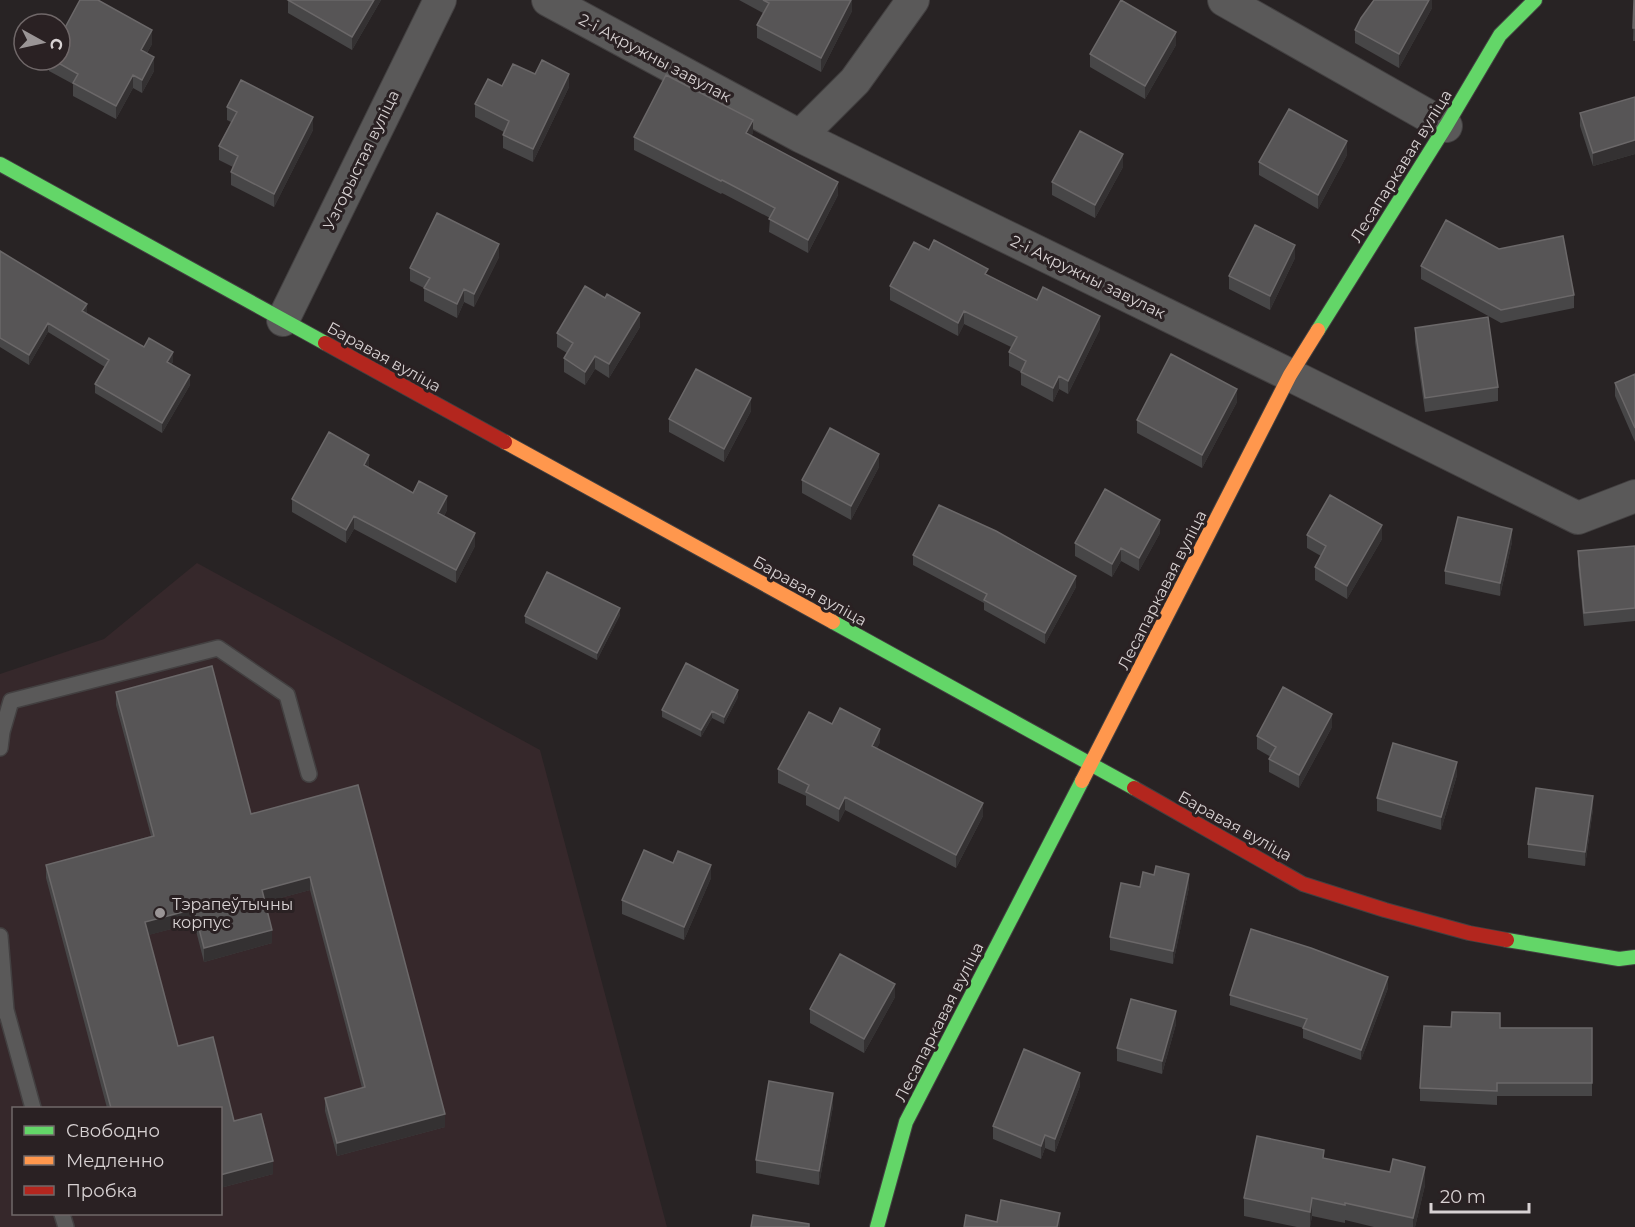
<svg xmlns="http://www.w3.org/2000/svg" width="1635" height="1227" font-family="Montserrat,sans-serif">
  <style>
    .built { fill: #36282b; fill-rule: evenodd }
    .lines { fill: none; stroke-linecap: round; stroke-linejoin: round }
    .lane-casing { stroke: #434041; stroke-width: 18 }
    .street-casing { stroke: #434041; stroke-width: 34 }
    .fast-casing { stroke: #434041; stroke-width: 16 }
    .slow-casing { stroke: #434041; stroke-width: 16 }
    .jam-casing { stroke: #434041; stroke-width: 16 }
    .lane { stroke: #5a5959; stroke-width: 15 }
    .street { stroke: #5a5959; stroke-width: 32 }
    .fast { stroke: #63d668; stroke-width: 14 }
    .slow { stroke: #ff974d; stroke-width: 14 }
    .jam { stroke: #b3261e; stroke-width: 14 }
    .wall { fill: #474647 }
    .shaded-wall { fill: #343132 }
    .building { fill: #575556; stroke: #6b6869; stroke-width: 1.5 }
    .poi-dot { fill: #9a9596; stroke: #2a2123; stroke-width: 2 }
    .labels { text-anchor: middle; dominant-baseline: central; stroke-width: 6; stroke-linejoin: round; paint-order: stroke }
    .street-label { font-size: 16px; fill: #d8d2d3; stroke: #2a2123 }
    .poi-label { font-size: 16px; fill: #d8d2d3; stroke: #2a2123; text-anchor: start }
  </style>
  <rect width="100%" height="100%" fill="#282324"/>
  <path class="built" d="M197 563 540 750 667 1227H0V674L104 639ZM14 1108H220V1214H14Z"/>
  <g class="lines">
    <defs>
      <path id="lane" d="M0 748 2 732 11 701 218 648 287 695 309 774
        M0 936 6 1010
        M0 1011 6 1010 33 1108
        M62 1214 66 1227"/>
      <path id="street" d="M548 0 800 136 1290 375 1578 518 1635 496
        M1224 0 1446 126
        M800 136 855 81 913 0
        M283 320 440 0"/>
      <path id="fast" d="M0 164 325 343
        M1318 330 1446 126 1500 35 1535 0
        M833 622 1134 788
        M1507 940 1619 959 1635 957
        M877 1227 906 1122 1082 781"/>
      <path id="slow" d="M505 442 833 622
        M1082 781 1290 375 1318 330"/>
      <path id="jam" d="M325 343 505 442
        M1134 788 1303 884 1385 910 1469 933 1507 940"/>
    </defs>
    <use href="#lane" class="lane-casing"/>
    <use href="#street" class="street-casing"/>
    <use href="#fast" class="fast-casing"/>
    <use href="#slow" class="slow-casing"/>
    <use href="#jam" class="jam-casing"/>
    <use href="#lane" class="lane"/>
    <use href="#street" class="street"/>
    <use href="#fast" class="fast"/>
    <use href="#slow" class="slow"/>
    <use href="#jam" class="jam"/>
  </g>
  <path class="wall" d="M288 0H381L352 50 288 13Z
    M739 0H852V11L821 72 757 38V25L763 13Z
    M1432 0V8L1399 68 1355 43V30Z
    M1634 0H1635V41H1633Z
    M152 44 147 53 154 71 142 93 133 88 116 119 73 96V84L49 71V60H60Z
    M1176 45 1145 99 1090 67V54Z
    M535 74 569 87 533 162 503 148V135L504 132 475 117V104L502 86Z
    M1635 97V154L1593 166 1580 126V113Z
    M227 107 313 130 274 207 231 185V172L233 167 219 160V146L231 122 227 120Z
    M753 133 751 136 838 195 808 253 769 232 770 218 722 193 721 194 634 150V137Z
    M1347 155 1318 209 1259 175V162Z
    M1123 167 1095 218 1052 195V182Z
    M929 250 988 276 1037 300 1100 329 1068 394 1059 389 1053 402 1021 385V372L1009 366V352L1011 347 964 324 958 336 890 300V286Z
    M0 251 87 313 86 314 144 347 173 362 171 364 190 385 162 433 95 393V384L105 367 48 332 29 365 0 347Z
    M499 257 474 307 464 302 457 318 424 301V288L410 281V268Z
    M1295 258 1270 310 1229 289V276Z
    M1421 266 1574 295V308L1501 323 1421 279Z
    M640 327 609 378 595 369 585 385 564 372V358L567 353 557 347V333Z
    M1415 328 1498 387V401L1425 412 1415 342Z
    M1635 374V442L1615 396V383Z
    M1237 402 1202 468 1137 433V420Z
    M751 411 724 462 669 432V419Z
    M879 467 851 520 802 493V480Z
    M369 468 413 493 447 510 444 516 475 546 456 583 354 529 346 543 292 512V499Z
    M1160 533 1139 571 1121 561 1112 577 1075 556V543Z
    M1307 535 1382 539 1347 599 1315 580V567L1321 556 1307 548Z
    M1512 542 1500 596 1445 584V571Z
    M1635 546V621L1584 626 1578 565V551Z
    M913 555 1076 587 1045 644 984 610V603L913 565Z
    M620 615 597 660 525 623V616Z
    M116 692 251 814 358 785 445 1127 337 1156 325 1111V1098L362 1088 310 890 265 902 272 943 204 962 194 923 148 935 178 1046 273 1174 220 1188V1108H107L46 878V865L151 836 116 705Z
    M738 697 724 724 712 718 701 737 662 717V710Z
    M832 724 880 742 877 748 983 816 956 868 845 810 839 822 806 805V796L778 783V769Z
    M1332 727 1299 788 1269 772V759L1271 757 1257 749V736Z
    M1457 775 1441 830 1377 811V798Z
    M1593 809 1585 866 1528 858V844Z
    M673 863 711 878 684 940 622 914V900Z
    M1154 875 1189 887 1173 964 1110 950V937L1140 887Z
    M1388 988 1361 1060 1303 1038V1028L1230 1005V995Z
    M895 997 864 1053 810 1023V1009Z
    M1176 1024 1162 1074 1117 1061V1048Z
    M1451 1027 1592 1028V1096H1497V1105L1420 1101V1088Z
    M1080 1086 1055 1152 1045 1148 1041 1159 993 1139V1126Z
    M833 1106 819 1185 756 1173V1160Z
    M1324 1159 1425 1185 1415 1227H1374L1345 1220V1223L1312 1216 1310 1227H1297L1244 1216V1198Z"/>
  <path class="shaded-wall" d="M374 0H381L352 50V37Z
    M851 0H852V11L821 72V58Z
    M1429 0H1432V8L1399 68V54Z
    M152 30V44L141 63V50Z
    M1176 32V45L1145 99V86Z
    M154 57V71L142 93V80Z
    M569 74V87L533 162V149Z
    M133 75V88L116 119V106Z
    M313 117V130L274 207V194Z
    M753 120V133L746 146V133Z
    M1635 140V154L1593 166V153Z
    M1347 141V155L1318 209V195Z
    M1123 154V167L1095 218V205Z
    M838 182V195L808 253V240Z
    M499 244V257L474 307V294Z
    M1295 245V258L1270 310V296Z
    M464 289V302L457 318V304Z
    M87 304V313L82 321V311Z
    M964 311V324L958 336V323Z
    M640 313V327L609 378V364Z
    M1100 316V329L1068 394V381Z
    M48 323V332L29 365V355Z
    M173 352V362L167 371V362Z
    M595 356V369L585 385V372Z
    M190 375V385L162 433V423Z
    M1059 376V389L1053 402V388Z
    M1237 389V402L1202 468V455Z
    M751 398V411L724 462V449Z
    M879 454V467L851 520V506Z
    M369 455V468L364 465Z
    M447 496V510L438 527V513Z
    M354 516V529L346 543V530Z
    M1160 520V533L1139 571V558Z
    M1382 525V539L1347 599V586Z
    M1512 529V542L1500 596V583Z
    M475 533V546L456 583V570Z
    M1121 548V561L1112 577V564Z
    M1076 576V587L1045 644V633Z
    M620 608V615L597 660V653Z
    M738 690V697L724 724V717Z
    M712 711V718L701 737V730Z
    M1332 714V727L1299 788V775Z
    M880 729V742L872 759V746Z
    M1457 762V775L1441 830V817Z
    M1593 796V809L1585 866V852Z
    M845 797V810L839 822V809Z
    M983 803V816L956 868V855Z
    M711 865V878L684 940V927Z
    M1189 874V887L1173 964V951Z
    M310 877V890L262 903V890Z
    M194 909V923L145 936V922Z
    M272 930V943L204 962V948Z
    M1388 977V988L1361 1060V1050Z
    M895 984V997L864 1053V1039Z
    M1176 1011V1024L1162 1074V1061Z
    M1080 1073V1086L1055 1152V1139Z
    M833 1093V1106L819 1185V1171Z
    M445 1114V1127L337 1156V1143Z
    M1045 1135V1148L1041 1159V1146Z
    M273 1161V1174L220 1188V1175Z
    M1425 1167V1185L1415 1227H1413V1218Z
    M1312 1198V1216L1310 1227V1212Z
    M1060 1213V1227H1057Z"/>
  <path class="building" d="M80 0H98L152 30 141 50 154 57 142 80 133 75 116 106 73 83 78 74 53 60H60V37Z
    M288 0H374L352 37Z
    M763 0H851L821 58 757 25 769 3Z
    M1121 0 1176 32 1145 86 1090 54Z
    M1374 0H1429L1399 54 1355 30 1361 18Z
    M1634 0H1635V28H1633Z
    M542 60 569 74 533 149 503 135 509 121 475 104 488 79 502 86 513 64 535 74Z
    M666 75 753 120 746 133 838 182 808 240 769 219 775 208 722 180 721 181 634 137Z
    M241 80 313 117 274 194 231 172 238 156 219 146 237 112 227 107Z
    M1635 97V140L1593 153 1580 113Z
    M1289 109 1347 141 1318 195 1259 162Z
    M1080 131 1123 154 1095 205 1052 182Z
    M437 213 499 244 474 294 464 289 457 304 424 288 430 278 410 268Z
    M1446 220 1499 249 1563 236 1574 295 1501 310 1421 266Z
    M1255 225 1295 245 1270 296 1229 276Z
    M934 240 988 269 985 274 1037 300 1043 287 1100 316 1068 381 1059 376 1053 388 1021 372 1026 361 1009 352 1017 337 964 311 958 323 890 286 914 242 929 250Z
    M0 251 87 304 82 311 144 347 149 338 173 352 167 362 190 375 162 423 95 384 109 360 48 323 29 355 0 338Z
    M585 286 605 298 607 294 640 313 609 364 595 356 585 372 564 358 573 343 557 333Z
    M1488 317 1498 387 1425 398 1415 328Z
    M1171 354 1237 389 1202 455 1137 420Z
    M696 369 751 398 724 449 669 419Z
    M1635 374V428L1615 383Z
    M830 428 879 454 851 506 802 480Z
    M329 432 369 455 364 465 413 493 419 481 447 496 438 513 475 533 456 570 354 516 346 530 292 499Z
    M1105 489 1160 520 1139 558 1121 548 1112 564 1075 543Z
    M1330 495 1382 525 1347 586 1315 567 1326 546 1307 535Z
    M939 505 996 531 1076 576 1045 633 984 600 987 594 913 555Z
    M1458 517 1512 529 1500 583 1445 571Z
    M1635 546V608L1584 613 1578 551Z
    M547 572 620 608 597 653 525 616Z
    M686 663 738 690 724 717 712 711 701 730 662 710Z
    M212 666 251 814 358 785 445 1114 337 1143 325 1098 365 1087 310 877 262 890 272 930 204 948 194 909 145 922 178 1046 213 1037 234 1121 261 1114 273 1161 220 1175V1108H111L46 865 154 836 116 692Z
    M1283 687 1332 714 1299 775 1269 759 1276 747 1257 736Z
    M840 708 880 729 872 746 983 803 956 855 845 797 839 809 806 792 809 785 778 769 809 712 832 724Z
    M1393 743 1457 762 1441 817 1377 798Z
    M1536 788 1593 796 1585 852 1528 844Z
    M644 850 673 863 678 851 711 865 684 927 622 900Z
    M1156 866 1189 874 1173 951 1110 937 1121 883 1140 887 1143 872 1154 875Z
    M1251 929 1311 948 1388 977 1361 1050 1303 1028 1307 1019 1230 995Z
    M840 954 895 984 864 1039 810 1009Z
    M1131 999 1176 1011 1162 1061 1117 1048Z
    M1452 1012 1500 1013V1028H1592V1083H1497V1091L1420 1088 1424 1026 1451 1027Z
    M1024 1049 1080 1073 1055 1139 1045 1135 1041 1146 993 1126Z
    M769 1081 833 1093 819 1171 756 1160Z
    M1257 1136 1324 1150 1323 1158 1390 1172 1393 1159 1425 1167 1413 1218 1345 1203V1205L1312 1198 1310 1212 1244 1198Z
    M1001 1200 1060 1213 1057 1227H964L966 1215 997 1222Z
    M753 1215 809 1224V1227H751Z"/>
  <circle class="poi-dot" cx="160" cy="913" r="6"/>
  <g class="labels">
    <g class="street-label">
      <text transform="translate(655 58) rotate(28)">2-і Акружны завулак</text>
      <text transform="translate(361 160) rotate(-64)">Узгорыстая вуліца</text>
      <text transform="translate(1401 166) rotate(-58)">Лесапаркавая вуліца</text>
      <text transform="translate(1088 277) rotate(26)">2-і Акружны завулак</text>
      <text transform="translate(384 357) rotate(29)">Баравая вуліца</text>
      <text transform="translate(1162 590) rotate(-63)">Лесапаркавая вуліца</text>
      <text transform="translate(810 591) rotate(29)">Баравая вуліца</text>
      <text transform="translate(1235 826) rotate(29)">Баравая вуліца</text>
      <text transform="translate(939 1022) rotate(-63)">Лесапаркавая вуліца</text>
    </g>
    <g class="poi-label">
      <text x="172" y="904">Тэрапеўтычны<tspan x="172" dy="18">корпус</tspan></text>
    </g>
  </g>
  <rect x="12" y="1107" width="210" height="108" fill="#2a2123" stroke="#706869" stroke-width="1.5"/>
  <rect x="24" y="1126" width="30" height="9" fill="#63d668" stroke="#706869" stroke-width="1.5"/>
  <text x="66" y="1137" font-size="18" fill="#d8d2d3">Свободно</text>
  <rect x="24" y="1156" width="30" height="9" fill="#ff974d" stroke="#706869" stroke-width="1.5"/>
  <text x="66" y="1167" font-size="18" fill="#d8d2d3">Медленно</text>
  <rect x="24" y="1186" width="30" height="9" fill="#b3261e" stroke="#706869" stroke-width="1.5"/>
  <text x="66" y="1197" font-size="18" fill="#d8d2d3">Пробка</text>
  <g transform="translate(42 42) rotate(98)"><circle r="28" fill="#2a2123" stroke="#706869" stroke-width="1.5"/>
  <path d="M0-4.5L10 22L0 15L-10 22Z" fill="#9a9596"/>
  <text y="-9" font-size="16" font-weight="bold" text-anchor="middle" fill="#d8d2d3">С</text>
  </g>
  <path d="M1431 1203v9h98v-9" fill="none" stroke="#d8d2d3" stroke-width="3"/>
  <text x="1440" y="1203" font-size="18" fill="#d8d2d3" stroke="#2a2123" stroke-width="4.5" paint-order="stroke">20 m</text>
</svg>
